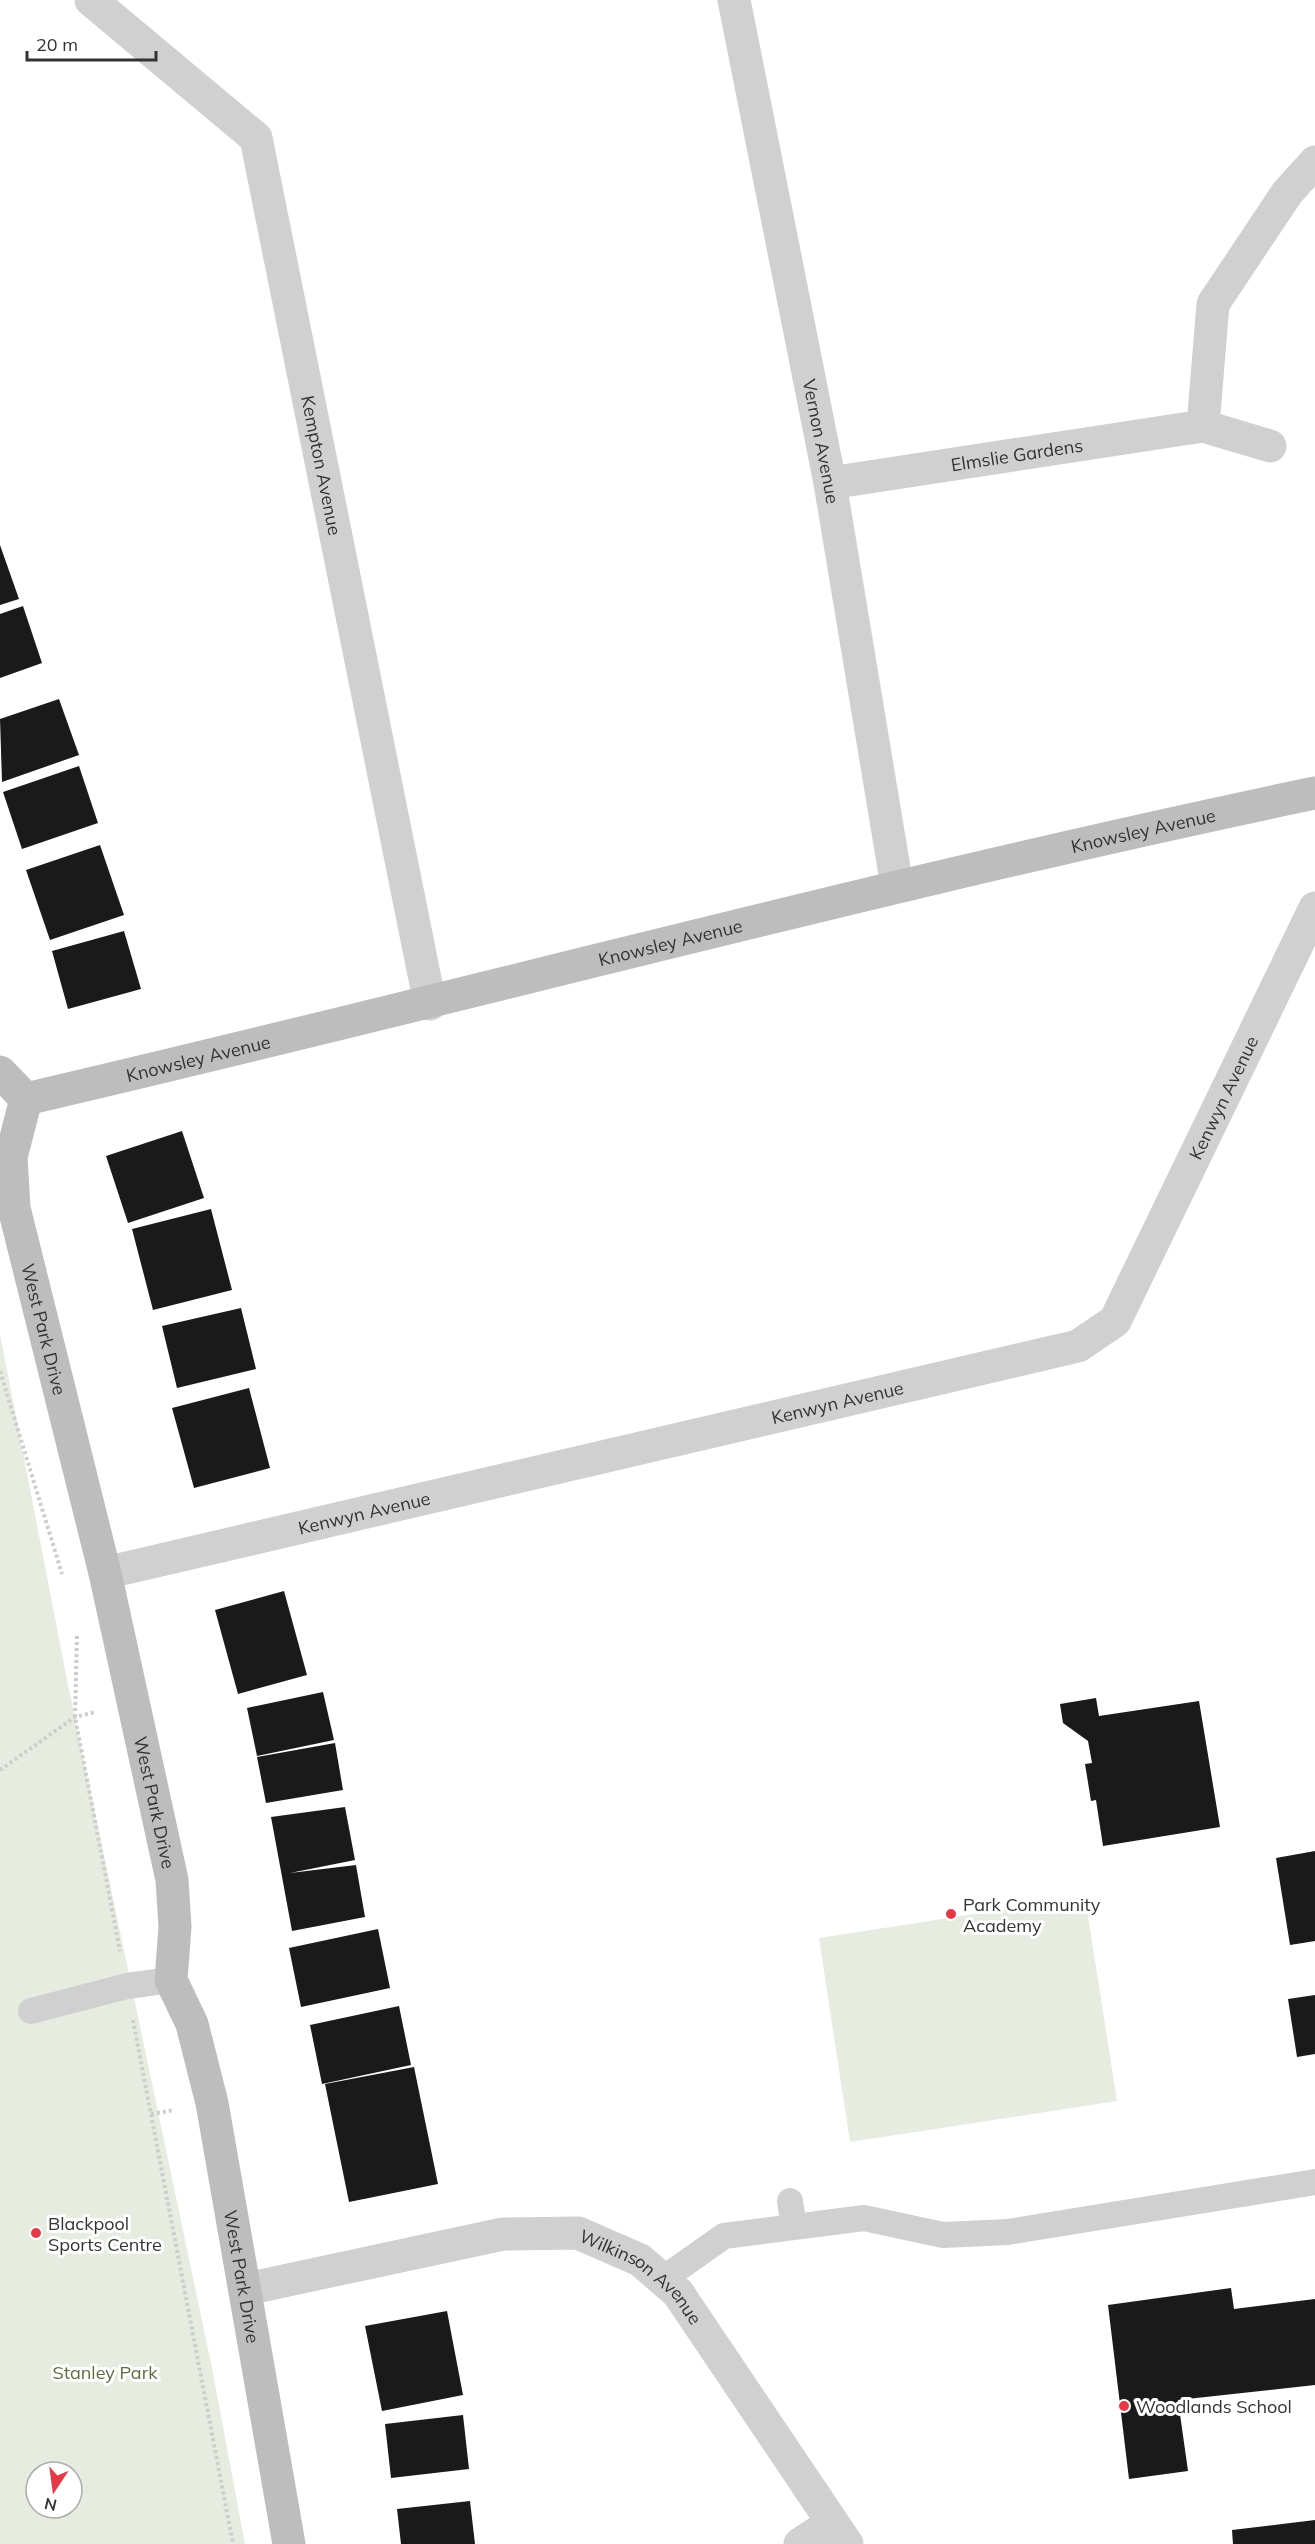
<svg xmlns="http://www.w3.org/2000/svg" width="1315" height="2544" font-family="Mulish,sans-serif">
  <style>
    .green { fill: #e6ecdf; fill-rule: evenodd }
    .building { fill: #1a1a1a }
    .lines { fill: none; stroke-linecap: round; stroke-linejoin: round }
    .path { stroke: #cdcdcd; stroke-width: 4; stroke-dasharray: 3 3; stroke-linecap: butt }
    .lane { stroke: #d0d0d0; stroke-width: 26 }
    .street { stroke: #d0d0d0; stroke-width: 33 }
    .secondary { stroke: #bdbdbd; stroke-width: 33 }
    .poi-dot { fill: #e63946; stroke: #fff; stroke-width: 2 }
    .labels { text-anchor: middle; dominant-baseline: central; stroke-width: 6; stroke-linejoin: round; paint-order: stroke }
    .street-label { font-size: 18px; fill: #333; stroke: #fff }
    .poi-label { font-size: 18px; fill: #333; stroke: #fff; text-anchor: start }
    .park-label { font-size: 18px; fill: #56703f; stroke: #fff }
  </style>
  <rect width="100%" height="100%" fill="#fff"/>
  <path class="green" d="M0 1334 68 1685 211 2363 245 2544H0ZM36 2472H72V2508H36Z
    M1085 1897 1117 2101 850 2142 819 1938Z"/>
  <path class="building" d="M0 545 19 599 0 605Z
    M23 606 42 663 0 678V614Z
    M59 699 79 755 2 782 0 719Z
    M79 766 98 823 22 849 3 792Z
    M100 845 124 915 50 940 26 870Z
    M124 931 141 989 68 1009 52 951Z
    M182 1131 204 1198 128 1223 106 1156Z
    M211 1209 232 1290 153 1310 132 1229Z
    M241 1308 256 1369 177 1388 162 1326Z
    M249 1388 270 1468 194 1488 172 1408Z
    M284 1591 307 1675 238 1694 215 1610Z
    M323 1692 334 1740 257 1756 247 1708Z
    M1096 1698 1099 1716 1199 1701 1220 1827 1103 1846 1096 1800 1091 1801 1085 1764 1092 1763 1088 1741 1063 1723 1060 1704Z
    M335 1743 343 1790 266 1803 257 1757Z
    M345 1807 355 1860 290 1873 356 1865 365 1917 292 1931 271 1817Z
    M1315 1851V1941L1290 1945 1276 1858Z
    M378 1929 390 1988 301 2007 289 1948Z
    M1315 1995V2054L1297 2057 1288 1999Z
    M399 2006 411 2065 322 2084 310 2025Z
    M414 2067 438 2184 349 2202 325 2084Z
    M1231 2288 1234 2309 1315 2299V2385L1178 2400 1188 2471 1129 2479 1108 2305Z
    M447 2311 463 2395 382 2411 365 2326Z
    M463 2415 469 2469 391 2478 385 2424Z
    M470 2501 475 2544H401L397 2509Z
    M1315 2520V2544H1233L1232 2530Z"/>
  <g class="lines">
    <path class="path" d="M0 1371 62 1574
      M77 1636 75 1717 120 1951
      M0 1770 75 1717 96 1712
      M133 2020 233 2544
      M151 2114 174 2110"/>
    <path class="lane" d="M31 2011 127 1986 171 1980
      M790 2201 794 2227
      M663 2279 724 2236 864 2218 943 2235 1008 2232 1315 2182"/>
    <g class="street">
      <path id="s1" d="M91 0 256 138 430 1004"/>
      <path id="s2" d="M734 0 830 483 897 886"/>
      <path d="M1203 426 1270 446"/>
      <path id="s3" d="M830 483 1203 426 1213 304 1287 193 1315 162"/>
      <path id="s4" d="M105 1573 1078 1346 1115 1321 1315 908"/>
      <path id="s5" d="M246 2289 503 2234 578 2233 640 2260 678 2293 847 2544"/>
      <path d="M800 2544 832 2523"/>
    </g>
    <g class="secondary">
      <path d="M0 1072 26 1099"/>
      <path id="s6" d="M26 1099 11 1157 14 1208 105 1573 172 1880 175 1927 171 1980 192 2024 212 2103 289 2544"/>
      <path id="s7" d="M26 1099C456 999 883 883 1315 793"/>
    </g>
  </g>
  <g class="poi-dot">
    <circle cx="951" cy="1914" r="6"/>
    <circle cx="36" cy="2233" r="6"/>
    <circle cx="1124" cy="2406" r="6"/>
  </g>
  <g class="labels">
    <g class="street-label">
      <text stroke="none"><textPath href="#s2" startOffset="450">Vernon Avenue</textPath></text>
      <text stroke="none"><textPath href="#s3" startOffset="189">Elmslie Gardens</textPath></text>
      <text stroke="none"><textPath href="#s1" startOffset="549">Kempton Avenue</textPath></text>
      <text stroke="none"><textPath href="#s7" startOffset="1149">Knowsley Avenue</textPath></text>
      <text stroke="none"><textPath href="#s7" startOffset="663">Knowsley Avenue</textPath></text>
      <text stroke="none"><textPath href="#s7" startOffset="177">Knowsley Avenue</textPath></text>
      <text stroke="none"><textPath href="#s4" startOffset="1292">Kenwyn Avenue</textPath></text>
      <text stroke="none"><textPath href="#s6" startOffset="236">West Park Drive</textPath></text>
      <text stroke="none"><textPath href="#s4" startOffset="752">Kenwyn Avenue</textPath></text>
      <text stroke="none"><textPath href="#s4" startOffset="266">Kenwyn Avenue</textPath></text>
      <text stroke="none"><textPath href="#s6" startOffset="722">West Park Drive</textPath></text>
      <text stroke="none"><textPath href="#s6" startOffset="1208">West Park Drive</textPath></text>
      <text stroke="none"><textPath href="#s5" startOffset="416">Wilkinson Avenue</textPath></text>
    </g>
    <g class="poi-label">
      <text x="963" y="1904">Park Community<tspan x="963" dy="21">Academy</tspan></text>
      <text x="48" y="2223">Blackpool<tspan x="48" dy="21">Sports Centre</tspan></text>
      <text x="1136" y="2406">Woodlands School</text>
    </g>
    <g class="park-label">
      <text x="105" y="2372">Stanley Park</text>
    </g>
  </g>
  <g transform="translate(54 2490) rotate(193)"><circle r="28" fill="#ffffff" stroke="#adadad" stroke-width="1.5"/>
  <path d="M0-4.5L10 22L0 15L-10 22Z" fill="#e63946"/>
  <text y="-9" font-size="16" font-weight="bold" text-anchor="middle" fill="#333333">N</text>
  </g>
  <path d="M27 51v9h129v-9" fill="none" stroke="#333333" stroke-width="3"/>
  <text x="36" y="51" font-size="18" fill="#333333" stroke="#ffffff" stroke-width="4.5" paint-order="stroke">20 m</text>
</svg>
